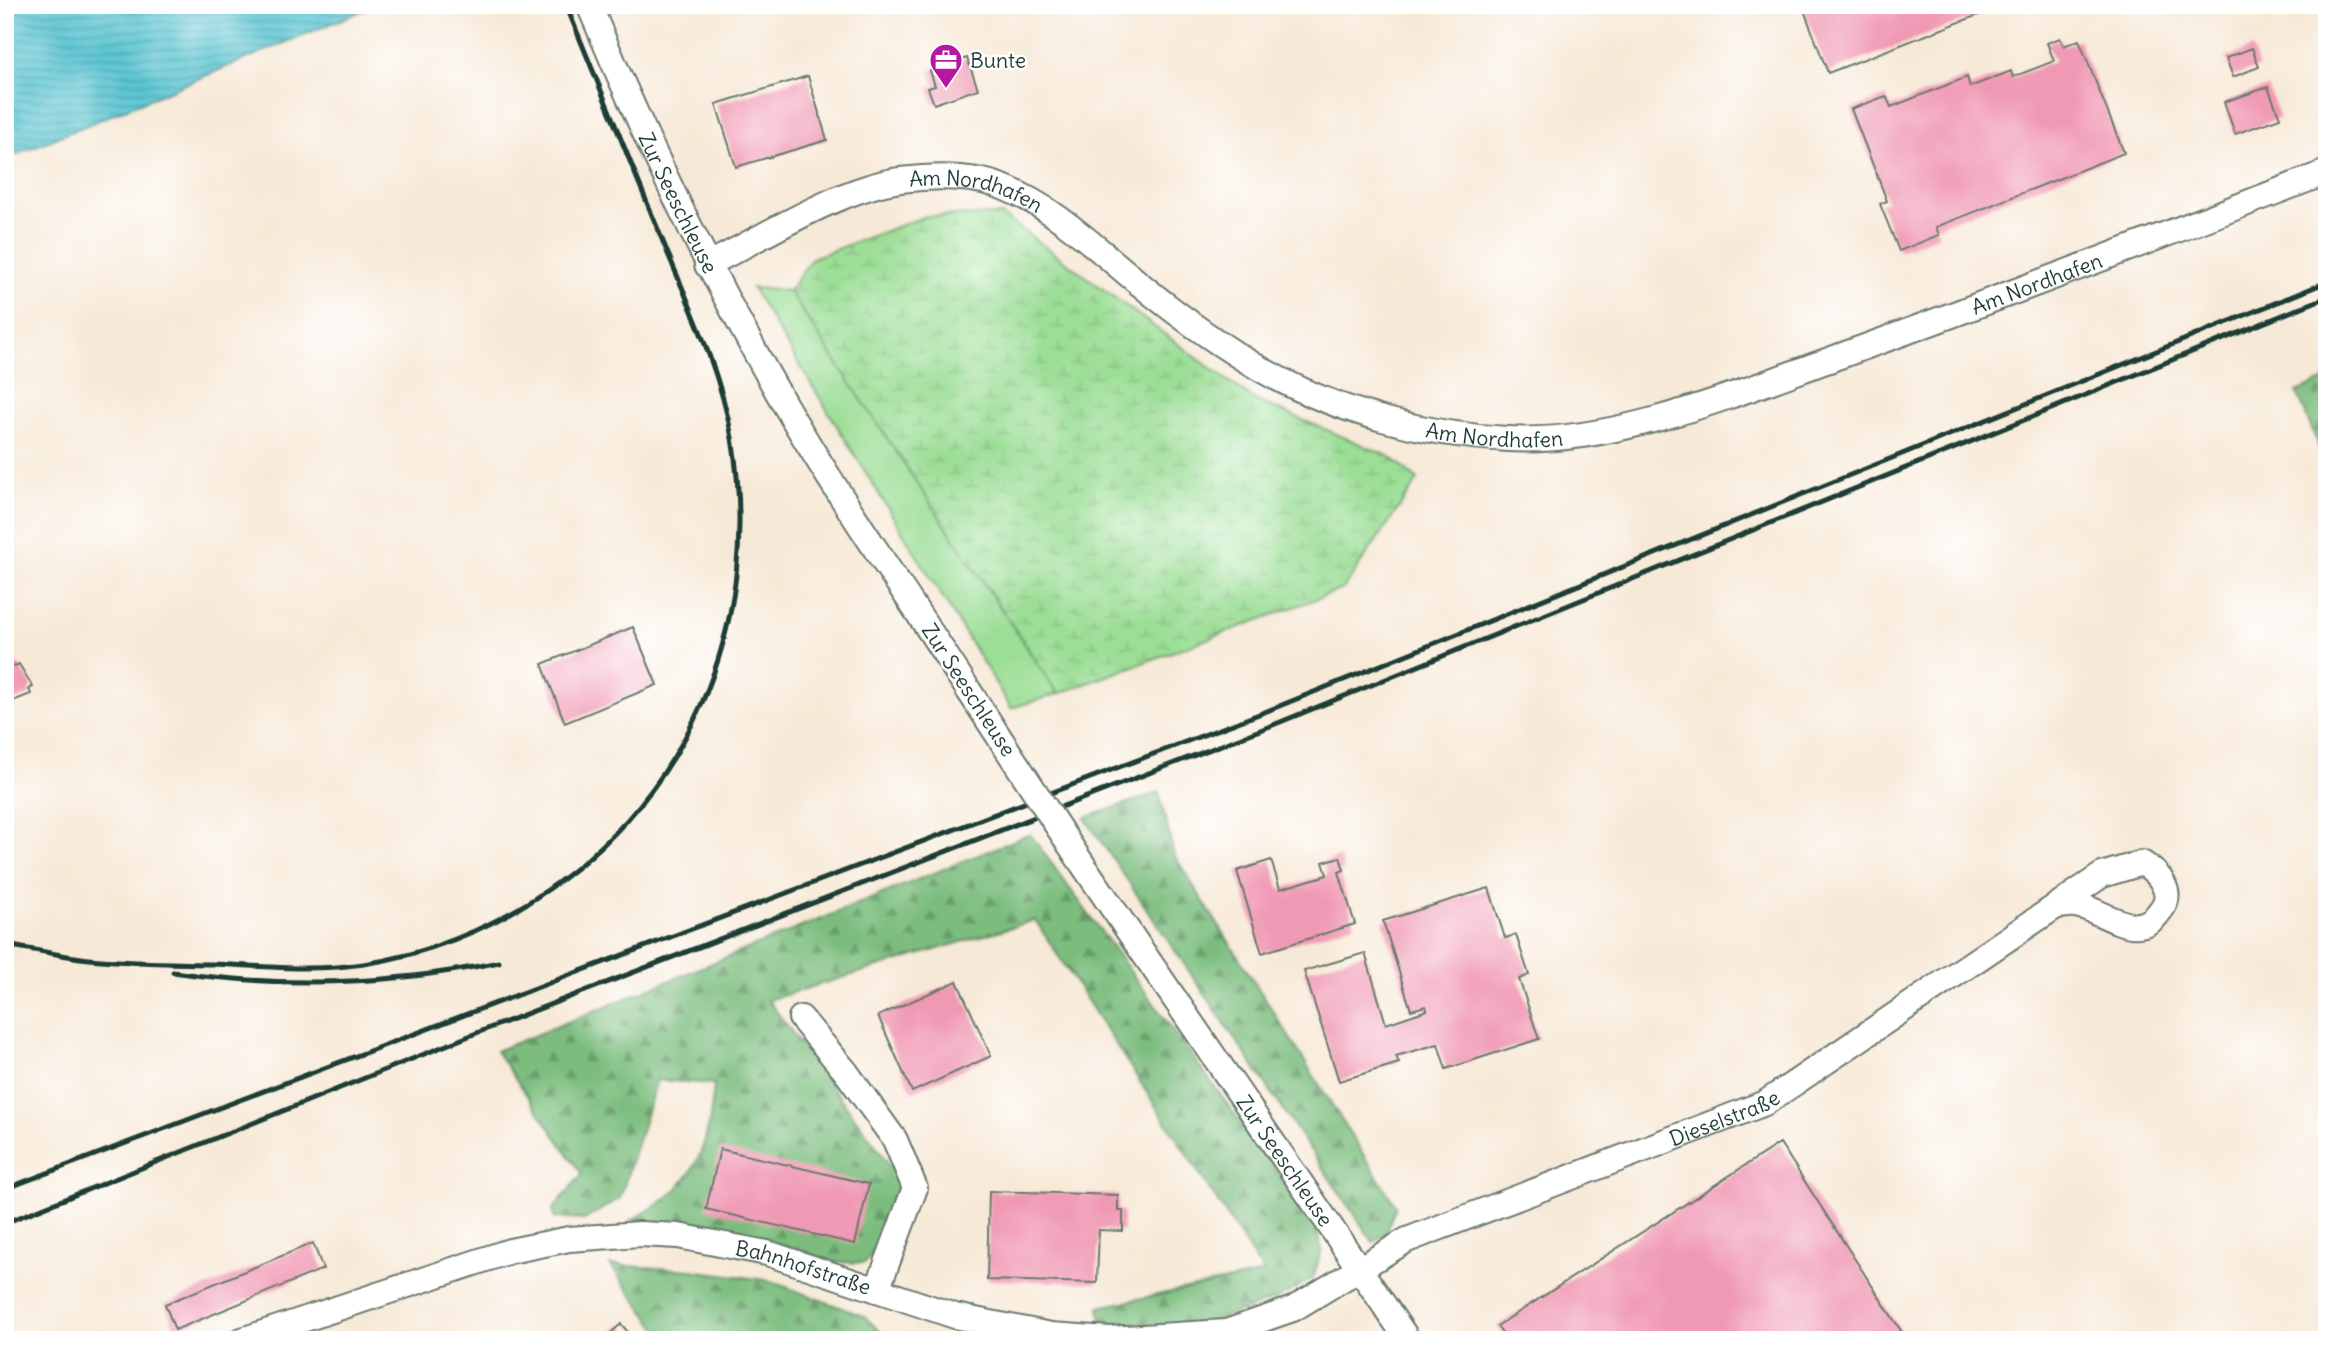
<svg xmlns="http://www.w3.org/2000/svg" width="2332" height="1345" font-family="Delius,sans-serif">
  <style>
    .green { fill: #9bde95; stroke: #5d8e64; stroke-width: 2 }
    .forest { fill: url(#forest-firs); stroke: #4e7d59; stroke-width: 2 }
    .wetland { fill: url(#wetland-marsh); stroke: #5d8e64; stroke-width: 2 }
    .water { fill: url(#water-rules); stroke: #3c8183; stroke-width: 2 }
    .building { fill: #f099b4 }
    .lines { fill: none; stroke-linecap: round; stroke-linejoin: round }
    .street-casing { stroke: #6b796d; stroke-width: 28 }
    .street { stroke: #fff; stroke-width: 24 }
    .rail { stroke: #1f3d34; stroke-width: 5 }
    .street-bridge-casing { stroke: #6b796d; stroke-width: 28; stroke-linecap: butt }
    .street-bridge { stroke: #fff; stroke-width: 24 }
    .labels { text-anchor: middle; dominant-baseline: central; stroke-width: 5; stroke-linejoin: round; paint-order: stroke }
    .poi-label { font-size: 21px; fill: #1f3d34; stroke: #fff; text-anchor: start }
    .street-label { font-size: 21px; fill: #1f3d34; stroke: #fff }
  </style>
  <defs>
    <pattern id="forest-firs" width="22" height="20" patternUnits="userSpaceOnUse" patternTransform="scale(1.75)"><rect width="22" height="20" fill="#7cbd7e"/><path d="M5 1l3.5 6h-7zM16 11l3.5 6h-7z" fill="#659b68"/></pattern>
    <pattern id="wetland-marsh" width="20" height="14" patternUnits="userSpaceOnUse" patternTransform="scale(1.75)"><rect width="20" height="14" fill="#9bde95"/><path d="M1 5h8M5 5V1M11 12h8M15 12V8" fill="none" stroke="#85bf81"/></pattern>
    <pattern id="water-rules" width="6" height="5" patternUnits="userSpaceOnUse" patternTransform="scale(1.75)"><rect width="6" height="5" fill="#59c5d2"/><path d="M0 2.5h6" fill="none" stroke="#49a1ab"/></pattern>
  </defs>
  <rect width="100%" height="100%" fill="#fff"/>
  <filter id="ink" filterUnits="userSpaceOnUse"><feTurbulence type="fractalNoise" baseFrequency=".0143" numOctaves="2"/><feDisplacementMap in="SourceGraphic" scale="14" xChannelSelector="R" yChannelSelector="G"/><feConvolveMatrix kernelMatrix="1 2 1 2 8 2 1 2 1" color-interpolation-filters="sRGB"/></filter>
  <filter id="wash" filterUnits="userSpaceOnUse"><feTurbulence type="fractalNoise" baseFrequency=".00686" numOctaves="4" result="noise"/><feDisplacementMap in="SourceGraphic" scale="28" xChannelSelector="R" yChannelSelector="G"/><feGaussianBlur stdDeviation="1.57" result="paint"/><feColorMatrix in="noise" values="0 0 0 0 0 0 0 0 0 0 0 0 0 0 0 0 0 1.4 0 .05"/><feComposite in="paint" operator="in"/></filter>
  <g filter="url(#wash)">
    <rect width="100%" height="100%" fill="#f7e9d7"/>
    <path class="green" d="M752 288 789 291 1058 694 1011 708Z"/>
    <path class="forest" d="M2327 379V467L2297 392Z
      M1159 792 1174 855 1396 1206 1385 1234 1373 1242 1085 818Z
      M1030 834 1317 1227 1322 1250 1313 1278 1277 1299 1206 1323 1102 1329 1099 1307 1264 1273 1035 920 768 1000 910 1192 884 1244 864 1263 835 1262 730 1228 631 1220C695 1187 708 1154 714 1084L657 1080 620 1198 584 1220 554 1218 553 1209 582 1174 496 1051Z
      M610 1265 691 1270 767 1280 864 1316 885 1336 925 1340H666Z"/>
    <path class="wetland" d="M1002 215 1253 399 1391 457 1418 480 1343 589 1058 694 789 291 812 258 926 216Z"/>
    <path class="water" d="M5 5H376L5 159Z"/>
    <g id="blocks">
      <path class="building" d="M1802 5H2004L1828 73Z
        M2060 38 2064 46 2079 40 2124 153 1936 227 1939 235 1899 251 1880 204 1887 201 1851 109 1886 96 1891 107 1967 77 1970 87 2011 71 2013 77 2054 61 2047 43Z
        M2252 48 2259 67 2233 77 2226 58Z
        M967 58 978 89 934 104 928 88 935 86 930 71Z
        M808 76 827 140 736 167 716 104Z
        M2268 87 2280 118 2235 134 2224 102Z
        M633 627 657 685 565 723 542 664Z
        M19 664 33 687 29 689 31 694 5 704V670Z
        M1340 857 1344 870 1339 872 1355 924 1262 953 1237 871 1271 860 1280 889 1327 875 1323 862Z
        M1489 888 1505 938 1516 935 1529 975 1519 979 1539 1039 1446 1069 1438 1044 1396 1056 1399 1063 1339 1081 1304 971 1365 953 1386 1024 1427 1010 1426 1006 1411 1010 1383 921Z
        M957 981 991 1056 912 1092 878 1016Z
        M1780 1143 1907 1340H1506L1497 1326Z
        M720 1149 869 1184 855 1244 706 1209Z
        M989 1191 1118 1195V1211H1123V1231L1099 1230 1097 1283 987 1280Z
        M313 1243 323 1269 175 1330 165 1304Z
        M621 1324 635 1340H603Z"/>
    </g>
  </g>
  <g filter="url(#ink)">
    <use href="#blocks" fill-opacity="0" stroke="#6b796d" stroke-width="2"/>
    <g class="lines">
      <defs>
        <g id="street">
          <path id="s1" d="M589 5C646 143 711 276 785 405 842 503 908 596 969 691"/>
          <path id="s2" d="M707 265C762 238 840 188 900 180 932 176 975 175 1005 188 1057 209 1098 250 1141 285 1179 316 1220 346 1264 371 1337 412 1424 435 1508 439 1616 445 1739 392 1840 356 2003 297 2165 235 2327 172"/>
          <path id="s3" d="M1077 856 1408 1340"/>
          <path d="M801 1018 846 1072 895 1140 915 1188 877 1290"/>
          <path id="s4" d="M242 1340 510 1251 569 1239 640 1234 678 1236 767 1253 955 1316 1051 1335 1109 1339 1226 1332 1293 1309 1407 1240 1765 1103 2102 875 2142 863C2153 870 2162 877 2166 891 2168 899 2165 905 2160 911 2137 945 2102 908 2075 905 2070 904 2064 906 2059 906"/>
        </g>
      </defs>
      <use href="#street" class="street-casing"/>
      <use href="#street" class="street"/>
      <path class="rail" d="M5 945C33 949 61 956 89 959 130 963 172 963 213 964 254 966 296 970 337 967 401 962 465 940 519 908 686 810 764 627 732 438 721 374 691 309 666 249 633 167 599 86 566 5
        M173 972C282 988 391 985 499 962
        M5 1189 1267 711 2327 282
        M5 1223 474 1034 1273 725 2327 297"/>
      <defs>
        <path id="street-bridge" d="M969 691 1077 856"/>
      </defs>
      <use href="#street-bridge" class="street-bridge-casing"/>
      <use href="#street-bridge" class="street-bridge"/>
    </g>
  </g>
  <defs>
    <symbol id="office-pin" viewBox="-11 -11 22 30"><path d="M0 17L-7.5 6A9.5 9.5 0 1 1 7.5 6Z" fill="#b5179e" stroke="#fff"/><path d="M-6-3h4V-5.5h4V-3h4V5H-6ZM-1-4.5V-3h2v-1.5ZM-6 0V1H6V0Z" fill="#fff"/></symbol>
  </defs>
  <g fill-rule="evenodd">
    <use href="#office-pin" x="927" y="41" width="38" height="52"/>
  </g>
  <g class="labels">
    <g class="poi-label">
      <text x="970" y="60">Bunte</text>
    </g>
    <g class="street-label">
      <text stroke="none"><textPath href="#s2" startOffset="290">Am Nordhafen</textPath></text>
      <text stroke="none"><textPath href="#s1" startOffset="217">Zur Seeschleuse</textPath></text>
      <text stroke="none"><textPath href="#s2" startOffset="1446">Am Nordhafen</textPath></text>
      <text stroke="none"><textPath href="#s2" startOffset="878">Am Nordhafen</textPath></text>
      <text transform="translate(969 690) rotate(57)">Zur Seeschleuse</text>
      <text stroke="none"><textPath href="#s4" startOffset="1558">Dieselstraße</textPath></text>
      <text stroke="none"><textPath href="#s3" startOffset="369">Zur Seeschleuse</textPath></text>
      <text stroke="none"><textPath href="#s4" startOffset="581">Bahnhofstraße</textPath></text>
    </g>
  </g>
  <rect width="2332" height="1345" fill="none" stroke="#fff" stroke-width="28"/>
</svg>
